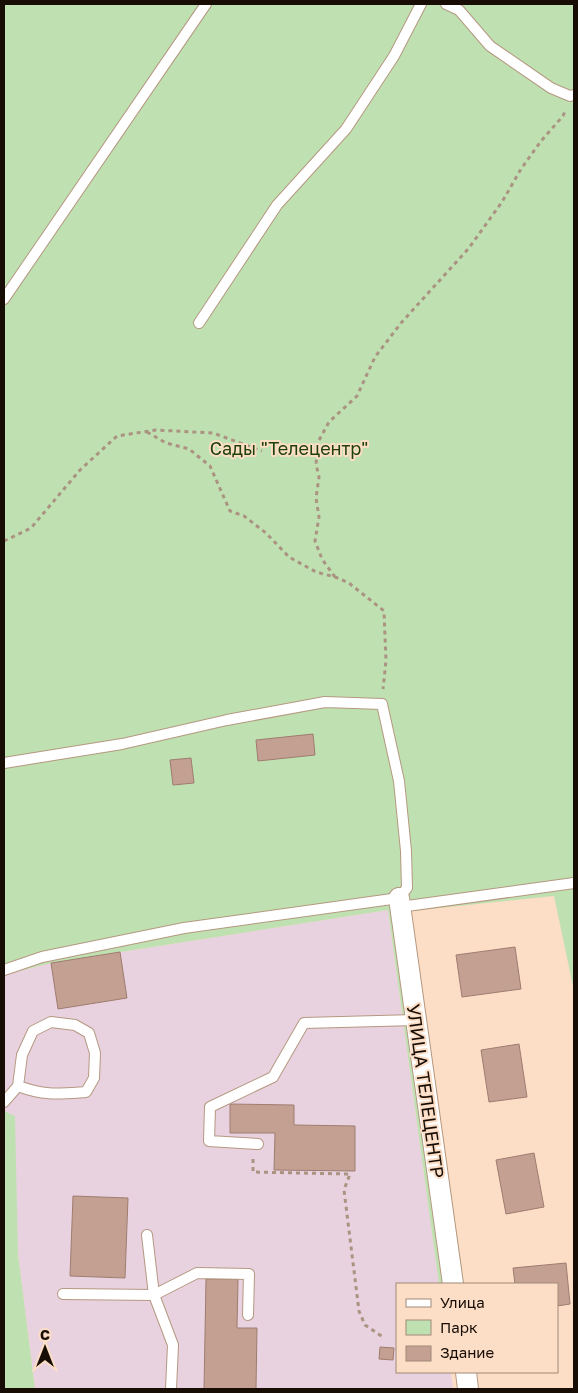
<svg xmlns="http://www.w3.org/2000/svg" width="578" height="1393" font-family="'Golos Text',sans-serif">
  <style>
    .industrial { fill: #e9d2df }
    .green { fill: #bfe1b2 }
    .building { fill: #c4a093; stroke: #9f7c70 }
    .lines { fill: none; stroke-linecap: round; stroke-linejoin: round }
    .service-casing { stroke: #b59881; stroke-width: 12 }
    .minor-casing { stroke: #b59881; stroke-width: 22 }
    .path { stroke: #ab9381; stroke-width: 3; stroke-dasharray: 4 4; stroke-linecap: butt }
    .service { stroke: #fff; stroke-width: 10 }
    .minor { stroke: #fff; stroke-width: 20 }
    .labels { text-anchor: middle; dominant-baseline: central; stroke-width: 4; stroke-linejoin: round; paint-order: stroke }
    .park-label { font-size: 18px; fill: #1e410a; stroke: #fcddc5 }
    .street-label { font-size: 18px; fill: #170d05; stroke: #fcddc5 }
  </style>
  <rect width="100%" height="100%" fill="#fcddc5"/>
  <path class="industrial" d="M388 910 439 1284H397V1372H451L453 1389H35L18 1254 4 1111V975L51 963Z"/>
  <path class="green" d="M4 4H574V991L554 896 411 911 464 1284H439L388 910 51 963 4 975Z
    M4 1111 15 1116 18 1254 35 1389H4Z"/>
  <path class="building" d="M313 734 315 755 258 761 256 740Z
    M191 758 194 783 173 785 170 760Z
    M515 947 521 989 462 997 456 955Z
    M120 952 127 998 58 1009 51 963Z
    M519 1044 527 1097 489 1102 481 1050Z
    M230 1104 294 1105V1125L355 1126V1171L274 1170 275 1133H230Z
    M534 1153 544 1207 506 1214 496 1160Z
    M73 1196 128 1198 125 1278 70 1276Z
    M566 1263 570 1304 557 1306V1284H515L513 1268Z
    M206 1279H238L237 1328H257L256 1389H204Z
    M380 1347 394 1348 393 1360 379 1359Z"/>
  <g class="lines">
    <defs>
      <path id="service" d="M446 4 459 10 490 46 551 88 570 96 574 95
        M4 299 206 4
        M199 323 277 205 346 129 394 56 421 4
        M4 763 122 744 227 720 325 702 382 704 399 781 406 851 407 888 399 898 184 928 42 957 4 970
        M400 907 574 883
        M4 1102 18 1086 22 1055 33 1031 51 1022 75 1025 89 1033 95 1053 94 1078 86 1092C58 1094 45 1096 18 1086
        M258 1144 209 1141 210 1107 273 1077 304 1023 416 1020
        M147 1235 154 1295 197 1273 249 1274 248 1315
        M63 1294 154 1295 173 1345 171 1389"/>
      <path id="minor" d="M399 898 453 1284
        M466 1372 468 1389"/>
    </defs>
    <use href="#service" class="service-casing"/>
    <use href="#minor" class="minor-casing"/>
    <path class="path" d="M147 432 166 443 189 449 210 466 230 511 244 516 266 533 289 557 316 572 335 577 349 583 384 611 386 661 383 689
      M4 541 31 528 80 470 117 436 156 430 213 433 262 451
      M335 577 322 559 315 541 319 517 316 498 319 477 316 464 318 442 329 422 357 396 375 357 401 323 469 248 502 202 521 169 541 141 563 116 566 109
      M253 1159V1172L350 1174 344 1190 359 1311 365 1325 383 1337"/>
    <use href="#service" class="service"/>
    <use href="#minor" class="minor"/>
  </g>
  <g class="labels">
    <g class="park-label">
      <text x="289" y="448">Сады "Телецентр"</text>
    </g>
    <g class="street-label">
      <text transform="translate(426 1091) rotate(82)">УЛИЦА ТЕЛЕЦЕНТР</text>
    </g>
  </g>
  <rect width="578" height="1393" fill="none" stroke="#170d05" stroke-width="10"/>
  <rect x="396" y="1283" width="162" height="90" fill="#fcddc5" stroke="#a08a78"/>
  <rect x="406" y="1299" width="25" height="8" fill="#ffffff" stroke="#a08a78"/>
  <text x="440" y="1308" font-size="15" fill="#170d05">Улица</text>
  <rect x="406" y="1320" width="25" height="15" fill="#bfe1b2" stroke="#a08a78"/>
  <text x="440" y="1333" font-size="15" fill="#170d05">Парк</text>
  <rect x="406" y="1346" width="25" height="15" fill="#c4a093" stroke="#a08a78"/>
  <text x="440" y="1358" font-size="15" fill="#170d05">Здание</text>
  <g transform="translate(45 1348)" stroke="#fcddc5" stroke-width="4" paint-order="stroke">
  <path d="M0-4L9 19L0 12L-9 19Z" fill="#170d05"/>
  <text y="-8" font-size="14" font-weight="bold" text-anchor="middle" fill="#170d05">С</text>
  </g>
</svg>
